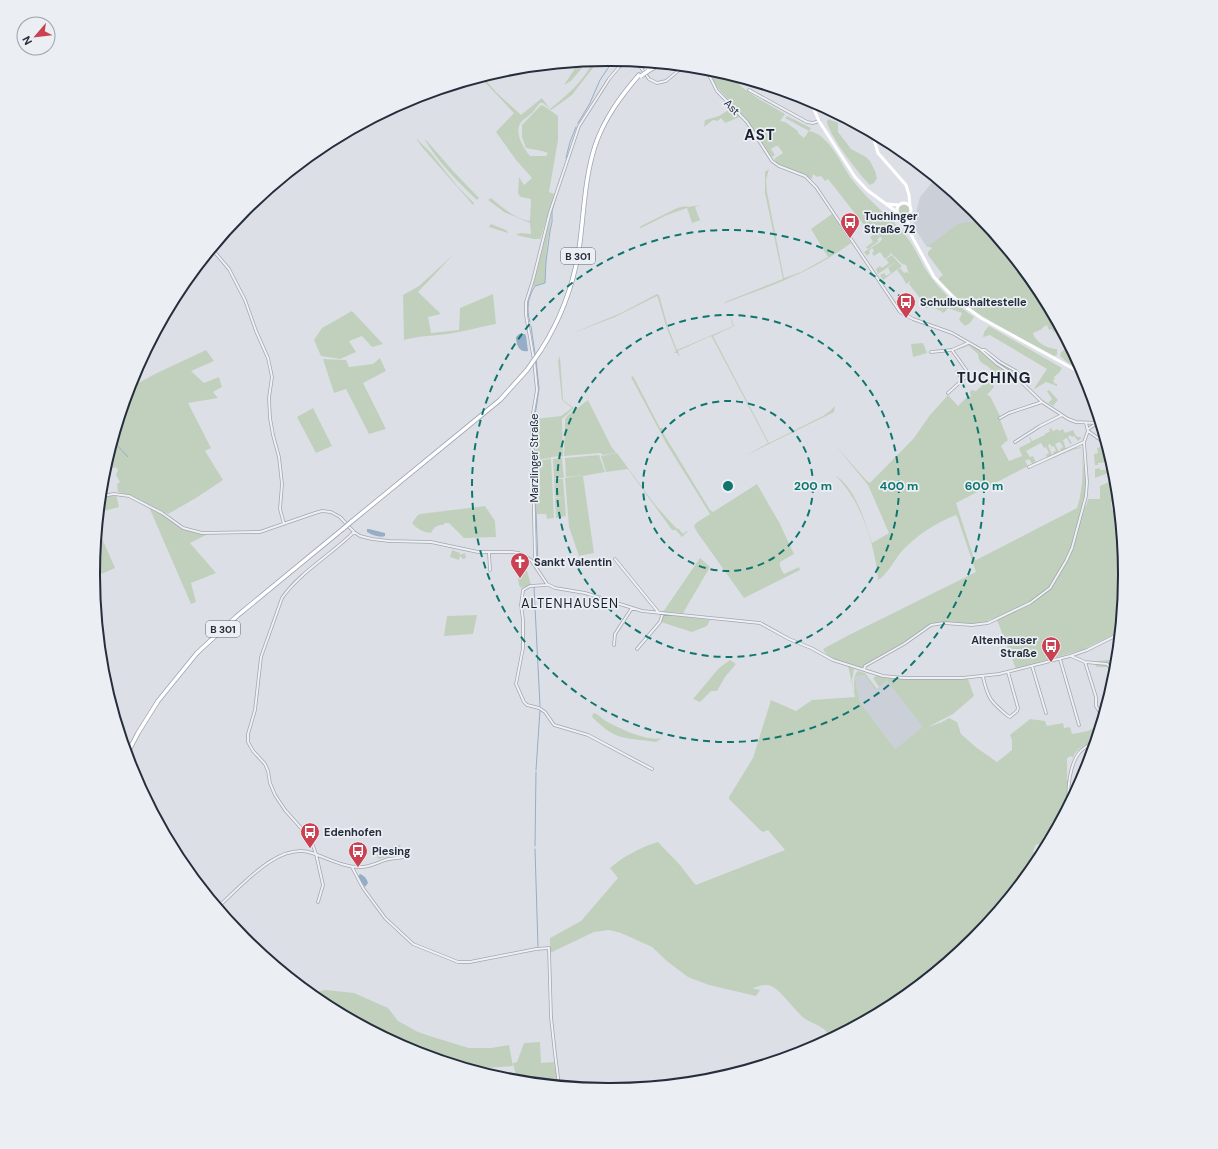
<svg xmlns="http://www.w3.org/2000/svg" width="1218" height="1149" font-family="'DM Sans',sans-serif">
  <style>
    .built { fill: #cacfd8 }
    .green { fill: #c1d0bd }
    .water { fill: #97acc6 }
    .lines { fill: none; stroke-linecap: round; stroke-linejoin: round }
    .stream { stroke: #97acc6; stroke-width: 1 }
    .minor-casing { stroke: #a2a7b0; stroke-width: 3.5 }
    .primary-casing { stroke: #9ca4b1; stroke-width: 5 }
    .minor { stroke: #eff0f4; stroke-width: 2 }
    .secondary { stroke: #fff; stroke-width: 3 }
    .primary { stroke: #fff; stroke-width: 3.5 }
    .primary-bridge-casing { stroke: #9ca4b1; stroke-width: 5; stroke-linecap: butt }
    .primary-bridge { stroke: #fff; stroke-width: 3.5 }
    .ring { fill: none; stroke: #0f766e; stroke-width: 2; stroke-dasharray: 7 5 }
    .labels { text-anchor: middle; dominant-baseline: central; stroke-width: 3.5; stroke-linejoin: round; paint-order: stroke }
    .shield { fill: #ebeff4; stroke: #616773; stroke-width: 1 }
    .shield-label { font-size: 10px; font-weight: bold; fill: #262d3c }
    .street-label { font-size: 11px; fill: #262d3c; stroke: #ebeff4 }
    .poi-label { font-size: 11px; font-weight: bold; fill: #262d3c; stroke: #ebeff4; text-anchor: start }
    .quarter-label { font-size: 13px; letter-spacing: 1px; fill: #191f2c; stroke: #ebeff4 }
    .district-label { font-size: 15px; font-weight: bold; letter-spacing: 1px; fill: #191f2c; stroke: #ebeff4 }
    .rim { fill: none; stroke: #262d3c; stroke-width: 2 }
    .centre { fill: #0f766e; stroke: #ebeff4; stroke-width: 2 }
    .ring-label { font-size: 12px; text-anchor: middle; font-weight: bold; fill: #0f766e; stroke: #ebeff4; stroke-width: 3.5; stroke-linejoin: round; paint-order: stroke }
  </style>
  <rect width="100%" height="100%" fill="#dce0e6"/>
  <path class="built" d="M935 179 974 210 986 225 933 246 927 247 913 226 920 197Z
    M864 675 875 690 887 681 924 727 895 749 860 702 855 677Z"/>
  <path class="green" d="M609 59 616 60 608 67 599 60Z
    M599 60 572 95 551 110 543 103H540C537 106 535 110 532 113 529 116 525 118 522 121 513 131 523 148 530 156H546L548 153 542 151 526 148 522 137V125L541 105 544 106 558 116V140L549 192 554 194 541 237 540 239H534L516 235 520 233 531 234 530 223 504 212 488 200 491 198C502 207 515 219 530 221L531 199 521 197 518 194 519 177 524 185 532 178 516 160 496 132 514 113 480 77H483L496 92 521 115 542 98 550 109C565 97 585 80 593 61Z
    M588 61 571 81 564 85 579 62Z
    M708 69 728 75 743 88 759 99 785 114 780 121 785 122 798 131V133L804 138 809 131 785 118 787 116 811 128 809 131C830 134 842 167 854 182 869 202 891 217 906 236 915 247 920 261 928 273 940 291 957 305 974 317L970 323 965 326 959 320 962 313 948 308 944 313 935 308H924L922 306 923 302 909 284 911 281 906 284 903 278 897 270 900 268 904 273 907 272 909 274 906 265 902 264 889 251 891 254 885 259 880 252 874 256 872 253 874 251 872 248 869 251 870 253 867 256 864 252 880 242 882 239C877 232 873 229 865 226L828 179 825 181 821 176 817 177 813 174 812 179 777 163 774 159 783 153 778 146H776L771 149 775 155 772 157 765 149 747 120 715 85Z
    M732 108 740 117 725 123 721 118 718 121 713 120 704 127 705 120 719 116Z
    M828 119 838 123V132L845 141 851 149 866 157 870 161 875 171 877 178 874 183 870 185C859 174 830 137 827 122Z
    M415 137 430 152 458 187 474 203 473 205 422 147Z
    M425 140H426L454 172 479 198 477 200C457 181 439 163 425 140Z
    M769 169 766 180 767 192 784 278 801 272 828 257 811 229 832 214 851 243C814 271 769 287 725 303L734 326 713 336 769 443 823 416 830 411 835 406 834 412 747 455 768 443 713 339 711 336 678 351 680 357 677 353H674L676 351 666 326 658 298 657 296 615 317 568 335 621 313 657 294 659 295 668 327 677 350 733 326 725 302 783 279 765 193V172Z
    M898.5 210a5.5 5.5 0 1 1 11 0a5.5 5.5 0 1 1-11 0Z
    M701 205 695 207 700 220H701L692 223 687 208 667 215 639 229 641 226 677 208 686 206 687 207Z
    M551 214C551 223 549 231 548 239 546 254 545 267 545 282L544 283 533 286Z
    M970 222 984 223 1038 288 1060 330 1053 334 1059 329 1053 332 1052 329 1049 330 1047 325 1042 328V329L1033 333C1035 342 1048 349 1057 349V355L1054 356C1014 334 970 315 939 280V278L943 275 928 255V252L932 248 928 246 958 224Z
    M491 224 506 230 508 233 489 227Z
    M876 233 880 237 877 240 879 241 868 249 866 247 873 242 870 237Z
    M454 254 418 292 441 314 428 317 431 333 459 330 460 308 493 294 496 324C479 327 463 332 447 334 432 336 418 336 404 340L403 295 419 286Z
    M892 255 897 261 878 274 876 269 880 266 882 268 889 263 886 259Z
    M897 261 902 266 883 280 880 275 884 273 886 276 891 273 888 268Z
    M352 311 383 344 372 347 362 336 349 341 356 352 340 359 321 356 314 340 322 328Z
    M989 326 1062 368 1059 373 1054 377 1055 379 1053 380 1054 383 1057 384V386L1046 382 1033 390 1047 369 990 335 983 337 984 332Z
    M1061 331 1082 370 1068 363 1060 356 1061 352 1067 348 1060 332Z
    M923 343 927 353 913 357 911 344Z
    M969 345C983 350 993 364 1005 372L993 385 994 387 987 395 990 396 1000 416 999 417 1008 440 1001 446 1009 461 1022 456 1019 448 1031 442 1029 437H1030L1032 441 1045 435V434L1050 431 1049 429 1051 428 1053 431 1058 429 1059 431 1063 429 1065 433 1073 430 1076 436 1082 438 1078 441 1074 436 1072 437 1070 435 1068 437 1072 443 1070 444 1067 438 1063 440 1066 449 1061 451 1060 449 1063 447 1060 442 1055 444 1059 452 1054 455 1053 452 1056 451 1054 446 1052 447 1050 444 1048 445 1052 455 1047 458 1046 455 1049 453 1046 447 1044 448 1041 443 1026 451 1030 457 1033 456 1036 462 1032 464 1029 459 1025 461 1028 466 956 503 974 559 976 560 978 559 1077 508C1083 489 1084 468 1081 448L1072 450 1033 467 1074 448 1081 447 1086 484 1084 499 1082 508 1086 506 1088 499H1100V486L1109 482 1107 476 1114 472 1115 474 1117 502H1111L1112 510H1118L1124 575 1119 632 1082 650 1016 669 997 620 1037 600V598L995 619 988 620 989 622 975 624 945 623 932 624 922 630 903 644 861 668C850 665 829 661 823 649L849 635 976 572 958 519 956 515C937 522 916 536 902 551 894 560 888 574 878 580 876 552 865 515 849 492 845 486 840 480 835 475 857 490 864 520 872 543L889 533 868 485 835 445 867 481 870 483 914 438 930 415 948 395 958 406 966 398 971 396 970 393 971 390 976 391 986 382 992 371C986 362 979 366 978 354L969 346 956 350 958 348Z
    M206 350 214 361 191 371 204 383 219 377 222 387 213 392 218 398 188 403 211 448 205 451 223 480 196 498 168 514 132 496 118 492 117 484 120 482 116 475 118 470 116 467 110 469 107 462 129 388 157 373Z
    M985 352 1014 370 1026 384C1013 372 998 364 985 352Z
    M560 356 563 400 574 408 562 419 563 456 551 457V451V458L536 460 535 419 561 416 572 408 562 400 558 361Z
    M380 358 386 371 363 383 386 429 369 434 346 389 334 393 323 359 346 360 349 367 373 364Z
    M633 376 660 428H663L662 431 710 510 713 512 757 484 780 524 794 554 780 562C779 566 782 571 784 574L799 567 800 570 744 598 697 532 694 526 696 523 710 514 666 443 631 377Z
    M1049 390 1058 400 1053 406 1048 403 1052 399 1047 391Z
    M588 400 611 446 616 453 602 455 601 453 564 456 565 419 568 415Z
    M313 408 332 446 316 453 297 417Z
    M1101 442 1106 446 1107 450H1106L1107 462 1098 463V465H1095L1094 454 1098 453 1097 448 1100 447Z
    M617 453 656 506 677 529 678 528 683 534 687 531H688L682 537 676 530H672L628 469 606 472 601 456Z
    M599 455 605 472 583 476 594 553 579 556 569 527 565 478 583 475 566 477 565 458Z
    M562 458 564 478H554L553 459Z
    M551 459 554 518 547 519 546 514H537L536 461Z
    M1100 468V470L1113 469 1114 471 1095 478V469Z
    M554 479H563L566 516 556 518 555 498 564 497H555Z
    M116 494 119 507 100 512 101 497Z
    M485 506 495 521 496 537 464 538 449 523H445L443 525C437 525 434 527 431 533 425 533 415 528 412 523L417 516 420 514Z
    M149 507 164 514 184 529 201 534H208L190 543 216 573 191 583 196 602 191 604Z
    M99 522 102 538 115 568 97 576 94 568Z
    M452 550 460 553V555L465 553 466 558 463 559 460 556 459 560 450 557Z
    M700 558 710 567 683 613 663 612Z
    M526 567 531 585 521 588 519 585 517 571Z
    M664 614 710 620 707 626 692 632 661 622Z
    M477 615 473 634 444 636 447 616Z
    M730 660 736 664 725 677 717 691H711L700 702 693 699 719 668Z
    M1108 660 1116 661 1115 667H1097L1095 665 1098 661Z
    M848 666 854 669 852 680 854 693C855 686 852 676 858 671L865 673 877 689 875 690 864 675 855 677 860 702 895 749 923 727 887 681 879 687 873 678 876 676 903 679H968L974 696 953 714 928 727 942 722 949 718 957 722 961 734 977 748 997 762 1012 750V740L1010 735 1030 719 1045 721 1047 726 1063 723 1064 728 1070 727 1072 734 1088 731 1099 725 1095 739C1087 744 1075 749 1073 758L1071 756 1067 758V780H1069L1067 803 1053 829 1043 846 1037 844 1035 846 1033 852 1037 854 1034 865 973 939 895 1003 831 1038C823 1024 815 1026 804 1018 794 1010 782 991 771 986 764 983 759 987 752 988L760 990 756 996 709 985 688 977 668 962 652 947 621 933 609 930 594 932 550 953V938L581 921 618 878 610 868C624 856 641 847 658 842L680 865 694 883 696 885 785 850 768 830 763 832 760 830 729 799V797L753 758 771 700 796 711 812 700 855 697Z
    M593 713C599 714 601 718 606 721 618 728 648 742 662 738L656 742C624 737 617 742 592 717Z
    M400 845 402 853 378 859 376 851Z
    M326 990 354 993 388 1008 398 1021 418 1032 436 1038 469 1048H491L509 1045 513 1066 472 1069 412 1051 322 1003 310 993Z
    M540 1042 541 1063 554 1062 558 1085 517 1081 513 1063 517 1062 524 1043Z"/>
  <path class="water" d="M519 334H525L526 336 528 351C519 353 516 344 516 337Z
    M367 529H369L385 533V536C380 538 372 535 367 532Z
    M360 874C365 876 367 879 368 883L365 887 358 878 359 875Z"/>
  <g class="lines">
    <path class="stream" d="M578 123 590 103 600 80 608 68 616 60
      M566 158 570 142 576 127
      M530 322C526 309 528 297 535 286L545 283 546 262 550 231 552 222V211L558 190
      M531 326 535 354
      M536 359 539 389 534 422 536 511 538 564
      M113 441 128 457
      M534 587 540 706
      M536 770 540 710
      M535 846 536 772
      M535 849 538 947"/>
    <defs>
      <path id="minor" d="M637 62 649 79 657 83 666 81 684 66
        M703 68 709 75 717 91 747 122 772 161 779 166 805 176 816 187 900 312 913 319 952 333 980 349 997 364 1014 375 1042 402 1068 419 1076 422 1096 423
        M749 90 807 122 813 123 819 121
        M212 249 229 269 245 300 256 331 268 358 272 377 269 398 270 418 273 435 279 457 282 484 280 509 284 524
        M981 350H985L1000 362 1016 371 1026 382
        M931 352 952 350 968 343
        M948 393 969 374 952 350
        M1091 397 1095 422
        M1000 418 1009 413 1042 402
        M1088 429 1099 422
        M1088 431 1105 443
        M1015 442 1040 426 1062 415
        M1029 467 1084 442
        M101 496 114 494 129 496 162 513 183 528 202 533 260 532 315 513 322 511 331 512 340 517 354 532 360 536 372 539 389 541 431 542 478 552H512L519 553 531 560 547 584 555 588 585 593 642 611 760 623 789 639 811 648 833 660 883 676 904 678H962L999 674 1070 656 1087 650 1119 634
        M489 553 490 570
        M615 559 659 613
        M534 563 535 557 532 430 533 413 537 390 534 360 526 315V302L533 280 550 212 579 126 609 79 619 67 627 61
        M547 584 546 585 530 586 523 590 521 605 523 620V648L516 684 524 702 527 705 539 708 545 712 554 725 588 735 652 769
        M614 645 615 634 632 608
        M637 649 660 622 663 613
        M1071 656 1085 662 1107 664 1115 674
        M1060 659 1079 725
        M1085 662 1096 697V706L1101 714 1103 712
        M1032 666 1046 713
        M864 670 865 666 904 644 931 625 944 623 972 625 988 623 1030 603 1050 588 1066 561 1072 548 1086 496 1087 482 1084 442 1088 431 1086 423
        M983 677C988 699 991 702 1008 716L1010 717 1017 711 1018 708 1008 672
        M1104 708 1102 704 1106 702
        M1069 803C1067 789 1070 764 1079 753 1083 748 1089 745 1094 741
        M352 867 363 888 385 918 413 944 458 962H470L536 949 549 948 551 1017 555 1054 559 1085
        M318 902 323 885 316 854 312 843 301 828 285 810 275 795 270 783 268 771 265 764 253 751 248 742V734L255 710 261 657 282 598C299 573 332 554 354 532
        M218 907C241 887 278 841 312 853 327 858 345 868 361 867 370 867 377 863 385 860 392 858 399 858 406 857"/>
      <path id="primary" d="M646 69 653 63
        M648 71 660 64
        M541 350C562 317 575 281 580 242 584 210 585 177 595 146 604 119 620 97 639 75
        M351 522 500 400 527 370
        M127 754 138 733 158 701 197 653 237 616 344 528"/>
    </defs>
    <use href="#minor" class="minor-casing"/>
    <use href="#primary" class="primary-casing"/>
    <use href="#minor" class="minor"/>
    <path class="secondary" d="M810 100 819 121 855 177 867 190 897 212
      M872 133 878 153 906 185 909 195 910 206
      M897 210a7 7 0 1 1 14 0a7 7 0 1 1-14 0Z
      M887 204 899 205
      M901 216 934 277 954 298 981 318 1083 374
      M907 217 909 229"/>
    <use href="#primary" class="primary"/>
    <defs>
      <path id="primary-bridge" d="M641 76 648 71
        M527 370 541 350
        M344 528 351 522"/>
    </defs>
    <use href="#primary-bridge" class="primary-bridge-casing"/>
    <use href="#primary-bridge" class="primary-bridge"/>
  </g>
  <g class="ring">
    <circle cx="728" cy="486" r="85"/>
    <circle cx="728" cy="486" r="171"/>
    <circle cx="728" cy="486" r="256"/>
  </g>
  <defs>
    <symbol id="bus-pin" viewBox="-11 -11 22 30"><path d="M0 17L-7.5 6A9.5 9.5 0 1 1 7.5 6Z" fill="#ca4252" stroke="#ebeff4"/><path d="M-5-6H5V4H4V6H2V4H-2V6H-4V4H-5ZM-3.5-4V0h7V-4ZM-3.5 1.2v1.5H-2V1.2ZM2 1.2v1.5H3.5V1.2Z" fill="#fff"/></symbol>
    <symbol id="church-pin" viewBox="-11 -11 22 30"><path d="M0 17L-7.5 6A9.5 9.5 0 1 1 7.5 6Z" fill="#ca4252" stroke="#ebeff4"/><path d="M-1.2-6h2.4v3.5h3.3v2.4h-3.3V6h-2.4V-.1h-3.3v-2.4h3.3Z" fill="#fff"/></symbol>
  </defs>
  <g fill-rule="evenodd">
    <use href="#bus-pin" x="839" y="211" width="22" height="30"/>
    <use href="#bus-pin" x="895" y="291" width="22" height="30"/>
    <use href="#church-pin" x="509" y="551" width="22" height="30"/>
    <use href="#bus-pin" x="1040" y="635" width="22" height="30"/>
    <use href="#bus-pin" x="299" y="821" width="22" height="30"/>
    <use href="#bus-pin" x="347" y="840" width="22" height="30"/>
  </g>
  <g class="labels">
    <g class="shield">
      <rect x="561" y="248" width="34" height="16" rx="3"/>
      <rect x="206" y="621" width="34" height="16" rx="3"/>
    </g>
    <g class="shield-label">
      <text x="578" y="256">B 301</text>
      <text x="223" y="629">B 301</text>
    </g>
    <g class="street-label">
      <text transform="translate(732 107) rotate(45)">Ast</text>
      <text transform="translate(534 458) rotate(-90)">Marzlinger Straße</text>
    </g>
    <g class="poi-label">
      <text x="864" y="216">Tuchinger<tspan x="864" dy="13">Straße 72</tspan></text>
      <text x="920" y="302">Schulbushaltestelle</text>
      <text x="534" y="562">Sankt Valentin</text>
      <text x="1037" y="640" text-anchor="end">Altenhauser<tspan x="1037" dy="13">Straße</tspan></text>
      <text x="324" y="832">Edenhofen</text>
      <text x="372" y="851">Piesing</text>
    </g>
    <g class="quarter-label">
      <text x="570" y="603">ALTENHAUSEN</text>
    </g>
    <g class="district-label">
      <text x="760" y="135">AST</text>
      <text x="994" y="378">TUCHING</text>
    </g>
  </g>
  <path d="M0 0H1218V1149H0ZM608 66H610A508 508 0 0 1 1118 574V575A508 508 0 0 1 610 1083H608A508 508 0 0 1 100 575V574A508 508 0 0 1 608 66Z" fill="#ebeff4" fill-rule="evenodd"/>
  <path class="rim" d="M608 66H610A508 508 0 0 1 1118 574V575A508 508 0 0 1 610 1083H608A508 508 0 0 1 100 575V574A508 508 0 0 1 608 66Z"/>
  <circle cx="728" cy="486" r="6" class="centre"/>
  <g class="ring-label">
    <text x="813" y="490">200 m</text>
    <text x="899" y="490">400 m</text>
    <text x="984" y="490">600 m</text>
  </g>
  <g transform="translate(36 36) rotate(242)"><circle r="19" fill="#ebeff4" stroke="#9ca1aa"/>
  <path d="M0-3L7 15L0 10L-7 15Z" fill="#ca4252"/>
  <text y="-6" font-size="11" font-weight="bold" text-anchor="middle" fill="#262d3c">N</text>
  </g>
</svg>
